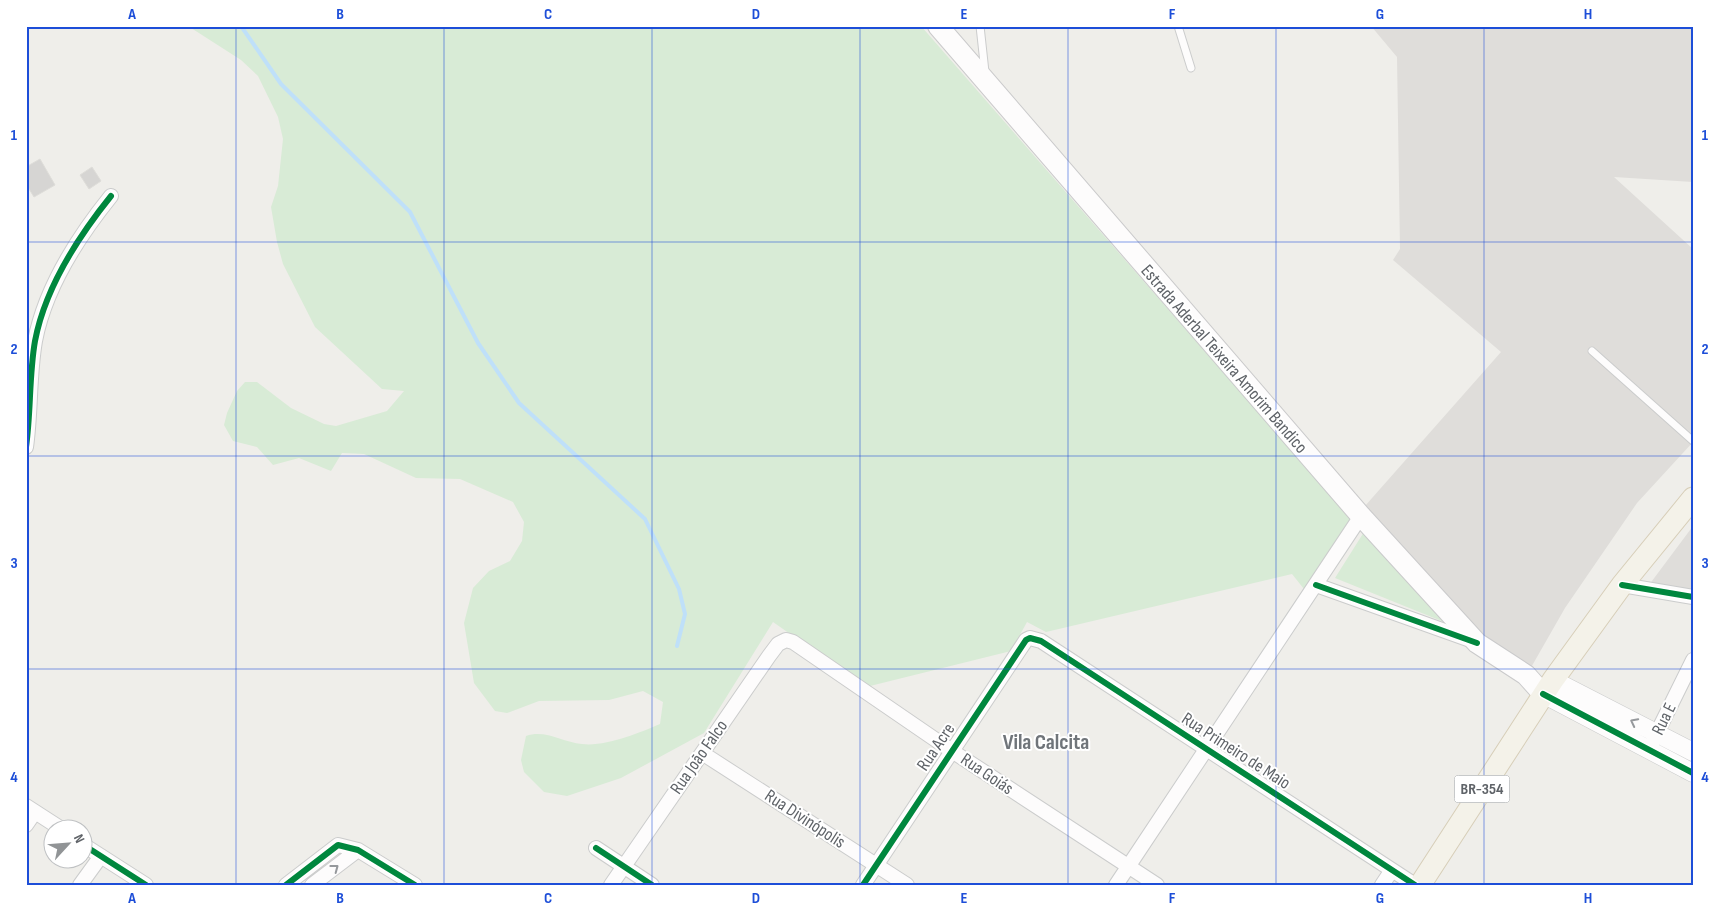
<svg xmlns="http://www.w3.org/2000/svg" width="1719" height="911" font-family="'Sofia Sans Condensed',sans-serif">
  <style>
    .industrial { fill: #dfddda }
    .green { fill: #d8ebd6 }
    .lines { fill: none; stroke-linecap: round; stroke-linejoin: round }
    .stream { stroke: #bfe0f9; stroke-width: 4 }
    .building { fill: #d6d5d3; stroke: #deddd9 }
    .service-casing { stroke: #cbcccc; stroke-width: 9 }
    .minor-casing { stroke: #cbcccc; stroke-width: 16 }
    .tertiary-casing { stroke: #cbcccc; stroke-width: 19 }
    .secondary-casing { stroke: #cacacb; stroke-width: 22 }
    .primary-casing { stroke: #d7ceb8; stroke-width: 23 }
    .service { stroke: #fdfcfc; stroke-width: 7 }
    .minor { stroke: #fdfcfc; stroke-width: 14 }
    .tertiary { stroke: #fdfcfc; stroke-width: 18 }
    .secondary { stroke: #fdfcfc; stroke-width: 20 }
    .primary { stroke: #f4f2e9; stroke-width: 21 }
    .cycleway-casing { stroke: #fff; stroke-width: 9 }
    .cycleway { stroke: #00873e; stroke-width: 6 }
    .oneway { stroke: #96999c }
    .grid { fill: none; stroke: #1d4ed8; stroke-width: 1; stroke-opacity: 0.55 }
    .labels { text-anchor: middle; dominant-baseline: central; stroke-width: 4; stroke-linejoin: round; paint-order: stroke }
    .shield { fill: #fff; stroke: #8f9295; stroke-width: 1 }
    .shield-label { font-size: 16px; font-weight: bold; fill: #5f6368 }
    .street-label { font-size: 18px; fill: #5f6368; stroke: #fff }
    .district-label { font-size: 22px; font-weight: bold; fill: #70757a; stroke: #fff }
    .neatline { fill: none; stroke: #1d4ed8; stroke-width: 2 }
    .grid-label { font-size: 16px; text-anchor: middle; font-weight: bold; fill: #1d4ed8 }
  </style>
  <rect width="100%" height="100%" fill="#efeeea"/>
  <path class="industrial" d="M1371 26H1693V182L1614 177 1693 249V442L1637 503 1565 608 1529 671 1474 633 1365 506 1501 352 1393 260 1400 249 1397 57Z
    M1693 526V592L1649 585Z"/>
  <path class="green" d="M188 26H921L1351 519 1304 589 1292 574 1046 632 1027 622 1011 651 866 687 773 622 704 733 621 778 567 796 544 792 524 772 521 760 526 736C545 729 562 742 582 744 605 747 639 733 660 724L663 702 643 691 609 700 539 701 507 713 495 711 474 683 464 623 473 588 489 571 510 561 522 541 524 522 513 502 460 479 416 478 364 454 342 453 331 471 299 458 273 465 257 447 233 441 224 425 227 413 237 391 245 382H257L291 408 324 424 336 426 387 411 404 391 382 389 315 327 283 264 277 242 271 207 278 186 283 139 278 117 258 76 241 60Z
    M1364 532 1454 626 1335 578Z"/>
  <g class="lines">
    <path class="stream" d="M241 26 281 84 410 212 478 343 519 403 645 519 679 589 685 614 677 646"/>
  </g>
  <path class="building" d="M40 159 55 185 34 197 26 184V167Z
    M92 167 101 181 89 189 80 175Z"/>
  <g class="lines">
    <defs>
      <path id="service" d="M980 26 985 72
        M1178 26 1191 68
        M1592 351 1693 441"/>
      <path id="minor" d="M26 447C31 412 29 375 35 341 45 288 78 237 111 196
        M1316 585 1473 641
        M1622 585 1693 597
        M1652 743 1693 660
        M702 753 907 885
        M26 806 60 828
        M26 825 35 812
        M82 844 146 885
        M596 848 652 885
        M80 885 101 856
        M286 885 338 845 358 850 415 885
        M312 885 358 850
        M611 885 769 656 778 644 786 640 793 642 952 751 1157 885
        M863 885 1026 640 1030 638 1041 641 1415 885
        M1116 885 1361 516
        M1382 885 1392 870"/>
      <path id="tertiary" d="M1553 680 1693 752
        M1543 694 1693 773"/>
      <path id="secondary" d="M938 26 1361 516 1477 643 1526 675 1543 694"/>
      <path id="primary" d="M1420 885 1553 680 1622 585 1693 498"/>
    </defs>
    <use href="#service" class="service-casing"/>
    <use href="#minor" class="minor-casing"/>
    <use href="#tertiary" class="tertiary-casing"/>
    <use href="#secondary" class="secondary-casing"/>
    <use href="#primary" class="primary-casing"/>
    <use href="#service" class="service"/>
    <use href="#minor" class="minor"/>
    <use href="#tertiary" class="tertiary"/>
    <use href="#secondary" class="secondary"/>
    <use href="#primary" class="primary"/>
    <defs>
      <path id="cycleway" d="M26 447C31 412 29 375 35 341 45 288 78 237 111 196
        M1316 585 1477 643
        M1622 585 1693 597
        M1543 694 1693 773
        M82 844 146 885
        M596 848 652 885
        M286 885 338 845 358 850 415 885
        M863 885 1026 640 1030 638 1041 641 1415 885"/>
    </defs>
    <use href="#cycleway" class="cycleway-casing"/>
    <use href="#cycleway" class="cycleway"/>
  </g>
  <defs><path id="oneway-chevron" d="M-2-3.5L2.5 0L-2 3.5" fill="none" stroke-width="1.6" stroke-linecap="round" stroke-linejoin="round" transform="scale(1.25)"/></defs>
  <g class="oneway">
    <use href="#oneway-chevron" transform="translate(1634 722) rotate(-153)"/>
    <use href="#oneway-chevron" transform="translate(335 868) rotate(-37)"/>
  </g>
  <path class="grid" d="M236 26V885M444 26V885M652 26V885M860 26V885M1068 26V885M1276 26V885M1484 26V885M26 242H1693M26 456H1693M26 669H1693"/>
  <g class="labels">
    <rect class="shield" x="1454.5" y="775.5" width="55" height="27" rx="4"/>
    <g class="shield-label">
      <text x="1482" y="789">BR-354</text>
    </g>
    <g class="street-label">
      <text transform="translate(1224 359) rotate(49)">Estrada Aderbal Teixeira Amorim Bandico</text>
      <text transform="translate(1664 719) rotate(-64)">Rua E</text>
      <text transform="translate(936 747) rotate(-56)">Rua Acre</text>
      <text transform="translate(1236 751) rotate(33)">Rua Primeiro de Maio</text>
      <text transform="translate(699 757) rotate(-55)">Rua João Falco</text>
      <text transform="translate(987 774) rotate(34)">Rua Goiás</text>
      <text transform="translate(805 819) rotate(33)">Rua Divinópolis</text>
    </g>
    <g class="district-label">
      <text x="1046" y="742">Vila Calcita</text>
    </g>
  </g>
  <rect width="1719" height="911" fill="none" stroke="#ffffff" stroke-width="55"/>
  <g transform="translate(68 844) rotate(64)"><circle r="24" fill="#ffffff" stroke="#bfc1c3"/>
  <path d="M0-4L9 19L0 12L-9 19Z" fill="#919496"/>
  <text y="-8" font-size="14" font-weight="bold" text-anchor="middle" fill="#5f6368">N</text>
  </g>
  <rect x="28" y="28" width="1664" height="856" class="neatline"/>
  <g class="grid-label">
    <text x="132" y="19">A</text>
    <text x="340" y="19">B</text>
    <text x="548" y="19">C</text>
    <text x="756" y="19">D</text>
    <text x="964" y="19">E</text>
    <text x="1172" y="19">F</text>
    <text x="1380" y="19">G</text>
    <text x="1588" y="19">H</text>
    <text x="14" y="140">1</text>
    <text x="1705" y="140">1</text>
    <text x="14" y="354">2</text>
    <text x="1705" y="354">2</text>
    <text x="14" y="568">3</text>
    <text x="1705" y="568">3</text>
    <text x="14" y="782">4</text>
    <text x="1705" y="782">4</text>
    <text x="132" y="903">A</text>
    <text x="340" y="903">B</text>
    <text x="548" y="903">C</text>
    <text x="756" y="903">D</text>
    <text x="964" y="903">E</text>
    <text x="1172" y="903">F</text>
    <text x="1380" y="903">G</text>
    <text x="1588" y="903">H</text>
  </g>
</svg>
